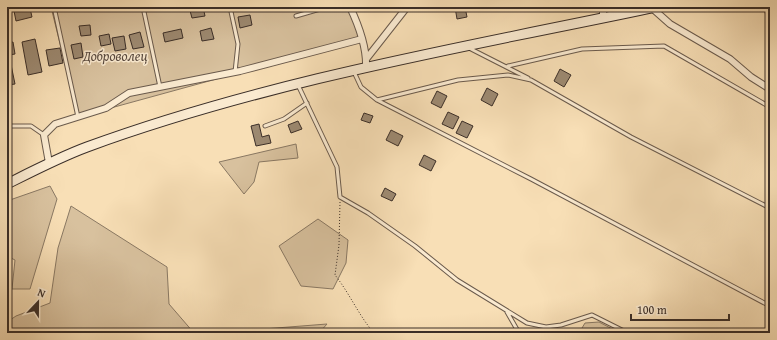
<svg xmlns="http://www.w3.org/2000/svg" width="777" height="340" font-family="'Gentium Book Plus',serif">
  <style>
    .green { fill: #d8c19e; stroke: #897863 }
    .building { fill: #9d8a72; stroke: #3a2e28 }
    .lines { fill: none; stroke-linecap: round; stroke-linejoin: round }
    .lane-casing { stroke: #6a5a4c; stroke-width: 5 }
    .street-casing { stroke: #6a5a4c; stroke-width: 8 }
    .secondary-casing { stroke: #3a2e28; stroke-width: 11 }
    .path { stroke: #3a2e28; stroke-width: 1; stroke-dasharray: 1 2; stroke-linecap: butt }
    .lane { stroke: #faead0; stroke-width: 3 }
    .street { stroke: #faead0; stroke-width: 6 }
    .secondary { stroke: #faead0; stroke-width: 9 }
    .labels { text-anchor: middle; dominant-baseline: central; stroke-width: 3; stroke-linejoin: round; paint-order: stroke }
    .park-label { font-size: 14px; font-style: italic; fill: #5a4b40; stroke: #faead0 }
  </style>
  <rect width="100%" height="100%" fill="#f8dfb6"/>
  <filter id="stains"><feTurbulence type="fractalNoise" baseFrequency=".005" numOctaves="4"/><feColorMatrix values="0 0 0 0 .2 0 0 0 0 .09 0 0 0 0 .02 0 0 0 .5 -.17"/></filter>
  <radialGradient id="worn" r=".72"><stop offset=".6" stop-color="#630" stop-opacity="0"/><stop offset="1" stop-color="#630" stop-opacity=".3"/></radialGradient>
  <path class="green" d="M51 7H350L362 39 78 117Z
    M296 144 298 158 259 162 254 182 244 194 219 162Z
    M50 186 57 199 30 289H12L15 260 7 256V201Z
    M71 206 167 267 169 304 194 333H7V322L16 316 50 303 58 248Z
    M318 219 348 240 346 263 333 289 301 286 279 246Z
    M599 322 620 333H579L585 323Z
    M327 324 319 333H213Z"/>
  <path class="building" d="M189 7H203L205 16 192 18Z
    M455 7H465L467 17 457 19Z
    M30 8 32 17 16 21 14 11Z
    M250 15 252 25 240 28 238 17Z
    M90 25 91 35 81 36 79 26Z
    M211 28 214 39 202 41 200 31Z
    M181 29 183 38 165 42 163 33Z
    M140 32 144 47 133 49 129 35Z
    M109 34 111 44 101 46 99 36Z
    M124 36 126 49 115 51 112 38Z
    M35 39 42 72 28 75 22 42Z
    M13 42 15 54 9 55 15 84 8 85 7 43Z
    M81 43 83 57 74 59 71 45Z
    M60 48 63 63 49 66 46 50Z
    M560 69 571 75 564 87 554 81Z
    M487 88 498 94 492 106 481 100Z
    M437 91 447 96 441 108 431 103Z
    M448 112 459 117 453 129 442 124Z
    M364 113 373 116 370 123 361 120Z
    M298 121 302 129 291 133 288 125Z
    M462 121 473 126 467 138 456 133Z
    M259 124 262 137 269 135 271 143 256 146 251 126Z
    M391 130 403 136 398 146 386 140Z
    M424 155 436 161 431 171 419 165Z
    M385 188 396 194 392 201 381 196Z"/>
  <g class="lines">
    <defs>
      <path id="lane" d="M7 7H9
        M54 7 78 117
        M143 7 160 87
        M230 7 238 44 235 72
        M766 7 770 26
        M296 16 327 7
        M469 48 528 78
        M508 66 582 49 664 46 770 107
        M354 72 361 87 377 100 458 80 508 75 531 80 631 137 770 208
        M298 85 337 167 340 197 368 213 415 246 457 280 527 323 546 327 561 325 592 315 628 333
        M377 100 531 179 770 306
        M7 126H31L44 135
        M265 126 284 119 307 103
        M507 312 519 333"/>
      <path id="street" d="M350 7C359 26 367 47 366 68
        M652 8 670 24 730 59 751 77 770 89
        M603 18V7
        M367 58 407 7
        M49 163 44 135 55 124 106 108 129 93 240 71 362 39"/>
      <path id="secondary" d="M7 184C33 171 60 157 87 147 270 80 465 47 656 7"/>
    </defs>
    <use href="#lane" class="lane-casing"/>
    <use href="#street" class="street-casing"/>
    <use href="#secondary" class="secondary-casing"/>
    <path class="path" d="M340 202 339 245 335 275C350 294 359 316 374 333"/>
    <use href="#lane" class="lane"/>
    <use href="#street" class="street"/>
    <use href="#secondary" class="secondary"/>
  </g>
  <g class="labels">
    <g class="park-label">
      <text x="115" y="56">Доброволец</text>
    </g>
  </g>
  <rect width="777" height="340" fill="none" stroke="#f8dfb6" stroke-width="24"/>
  <rect x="8" y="8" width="761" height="324" fill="none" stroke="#3a2e28" stroke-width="2"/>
  <rect x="12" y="12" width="753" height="316" fill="none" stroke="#3a2e28"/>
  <g transform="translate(38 302) rotate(22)" stroke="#faead0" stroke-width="3" paint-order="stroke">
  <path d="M0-3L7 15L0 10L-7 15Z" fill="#3a2e28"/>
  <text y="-6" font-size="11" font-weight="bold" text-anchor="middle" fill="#3a2e28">N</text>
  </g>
  <path d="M631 314v6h98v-6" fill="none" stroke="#3a2e28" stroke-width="2"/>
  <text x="637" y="314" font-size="12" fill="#3a2e28" stroke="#faead0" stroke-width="3" paint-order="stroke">100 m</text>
  <rect width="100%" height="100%" filter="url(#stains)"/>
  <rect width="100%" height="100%" fill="url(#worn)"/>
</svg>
